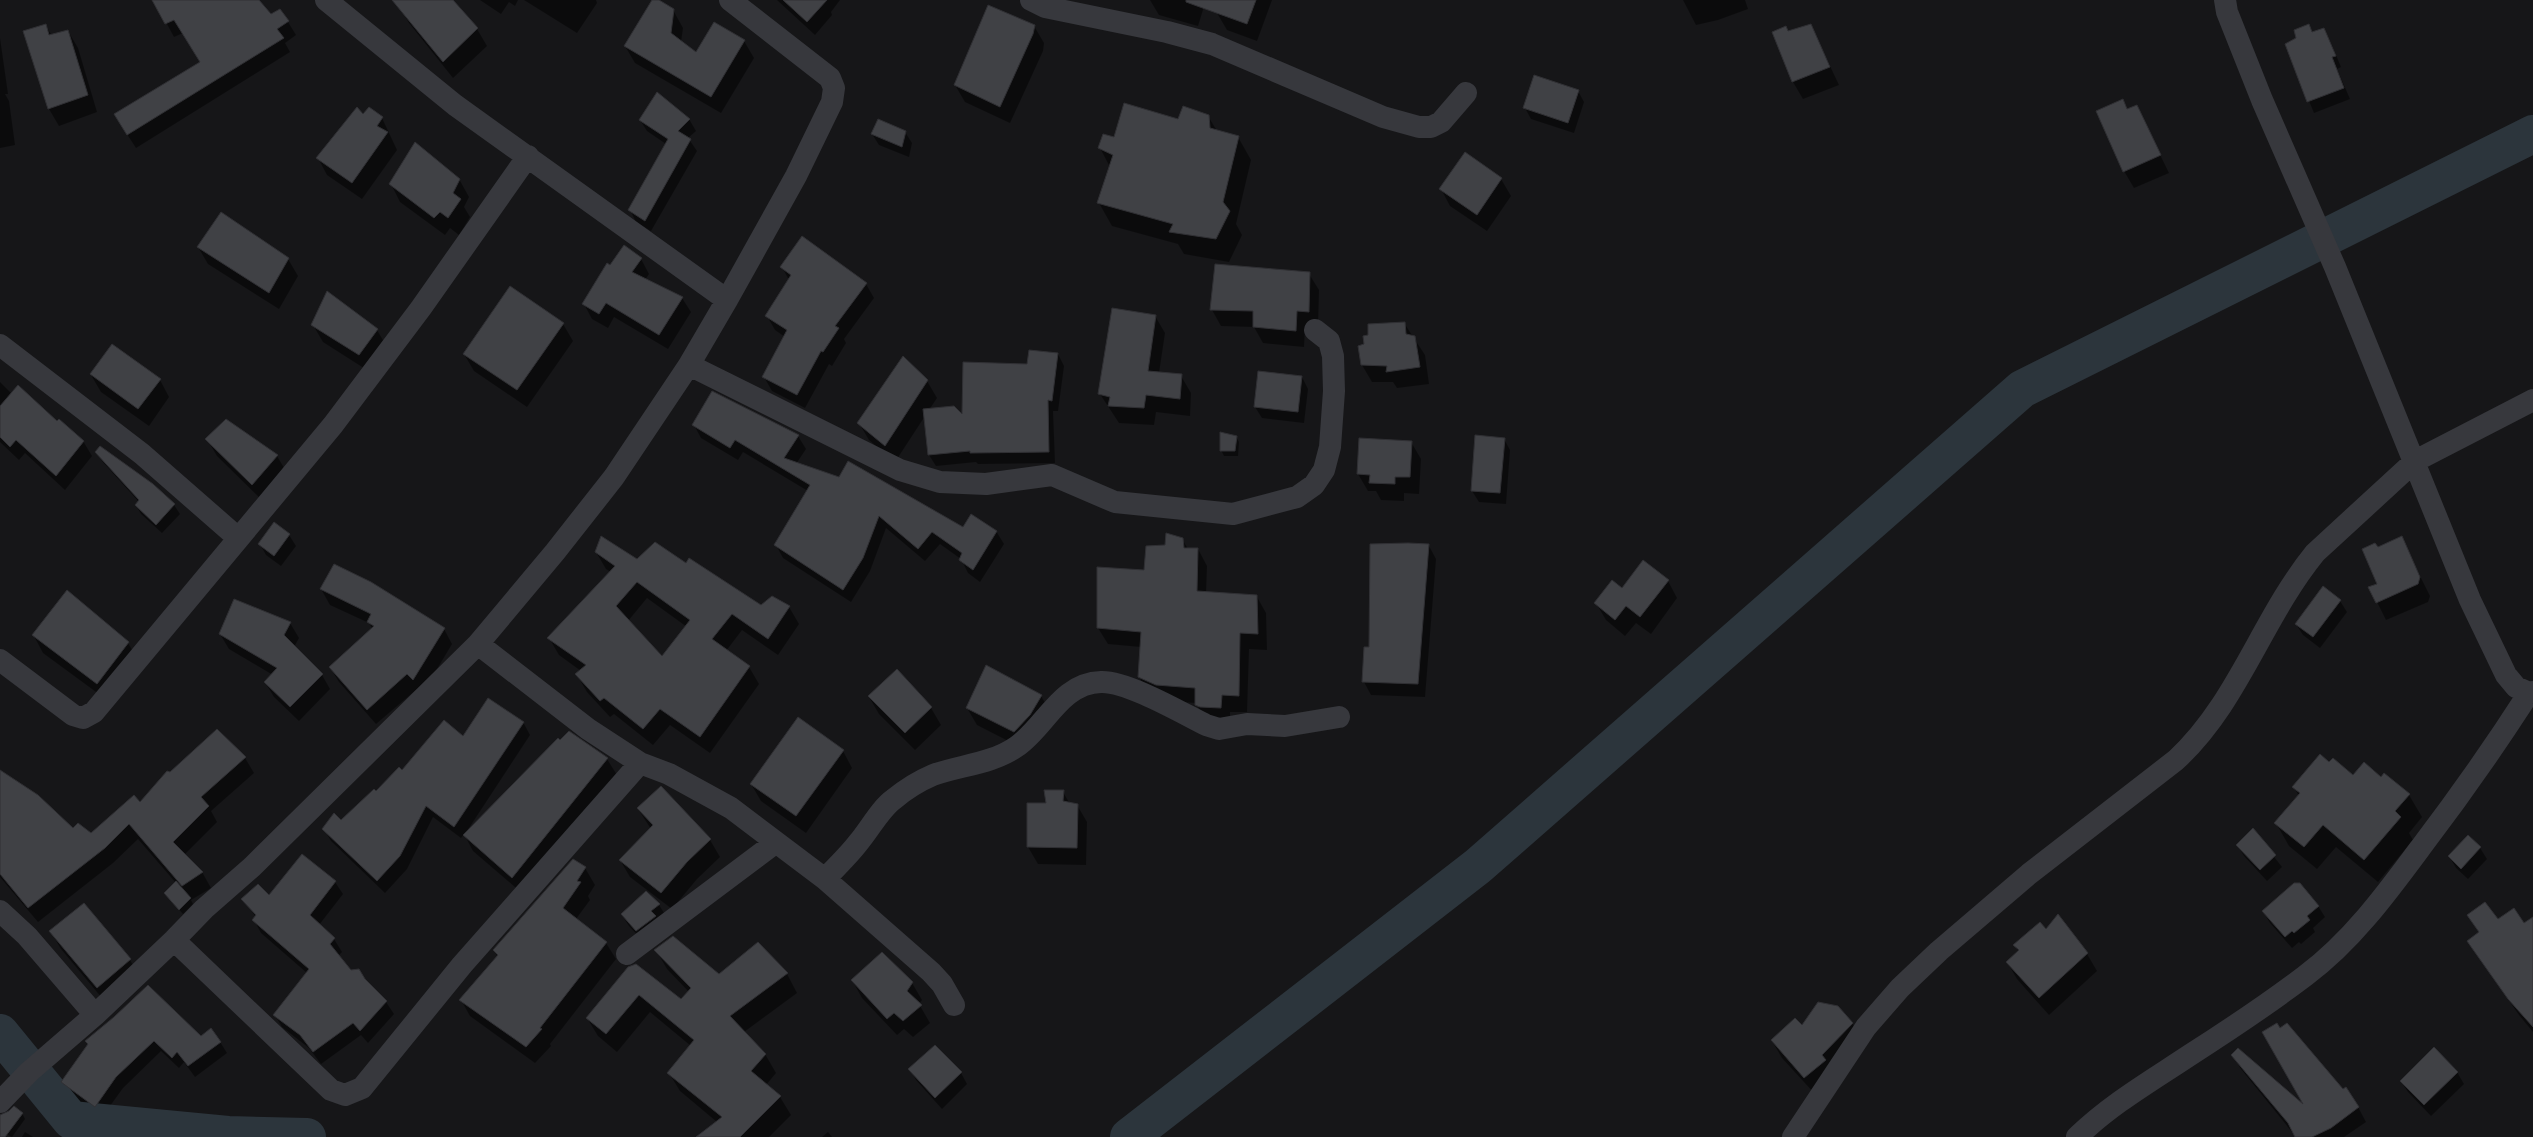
<svg xmlns="http://www.w3.org/2000/svg" width="2533" height="1137" font-family="Figtree,sans-serif">
  <style>
    .shadow { fill: #0007; fill-rule: evenodd }
    .lines { fill: none; stroke-linecap: round; stroke-linejoin: round }
    .river { stroke: #2c353c; stroke-width: 38 }
    .building { fill: #404145; stroke: #303034; fill-rule: evenodd }
    .minor { stroke: #37383d; stroke-width: 22 }
  </style>
  <rect width="100%" height="100%" fill="#161618"/>
  <path class="shadow" d="M154 0H258L270 15 288 22 296 35 285 43 290 52 136 148 123 128 201 63 183 33 174 37Z
    M399 0H451L477 29 487 46 453 78 409 23 399 6Z
    M480 0H518L515 6 509 2 501 14Z
    M524 0H596L597 3 577 33Z
    M654 0 673 10 683 28 681 42 696 53 744 41 754 58 721 113 635 63 625 46Z
    M777 0H840L831 12 832 15 815 35Z
    M1150 0H1206L1198 26 1159 15Z
    M1222 0H1272L1257 41 1227 30 1217 13Z
    M1683 0H1745L1748 9 1718 20 1696 25Z
    M2309 25 2313 33 2323 30 2330 41 2341 67 2337 69 2350 99 2314 113 2286 45 2298 39Z
    M46 26 52 36 68 31 78 48 97 112 59 126 49 109Z
    M1034 26 1044 43 1043 51 1010 123 965 102 955 85Z
    M1811 26 1839 85 1803 99 1793 82 1773 32H1788Z
    M0 38 8 94H5L9 101 15 145 0 148Z
    M1578 91 1584 102 1574 133 1531 119 1525 108Z
    M2123 100 2128 110 2136 106 2169 173 2134 188 2124 171Z
    M363 116 382 118 397 150 362 199 327 175 318 158Z
    M1208 116 1217 131 1238 137 1251 160 1236 224 1242 235 1229 262 1184 254 1178 244 1112 226 1099 203 1110 167 1100 148 1114 138 1179 121Z
    M689 119 696 131 688 138 697 151 651 231 636 222 630 210 666 144 647 131 640 120Z
    M905 132 912 143 909 157 879 145 872 134Z
    M459 179 469 197 464 207 470 217 459 235 450 228 445 235 400 202 391 184Z
    M1501 179 1511 196 1487 231 1450 206 1441 189Z
    M198 247 288 259 298 276 279 309 208 264Z
    M641 259 649 274 645 280 682 298 691 312 668 349 614 317 608 328 592 319 584 304 610 266Z
    M782 267 866 284 874 298 844 339 846 343 832 366 829 364 805 408 772 391 764 377 785 337 775 330 767 316 789 280Z
    M1309 274 1319 290 1318 327H1305L1304 347 1263 343 1254 327 1221 326 1212 310Z
    M1155 316 1165 333 1159 373 1181 376 1191 393 1190 416 1156 412 1154 425 1119 423 1100 394Z
    M1404 323 1425 355 1429 384 1397 388 1393 382H1372L1362 365 1366 345Z
    M563 324 573 341 527 407 474 371 464 354Z
    M313 325 377 330 387 347 370 372 323 342Z
    M1058 354 1064 366 1058 411H1053L1055 463 978 464 976 462 936 466 929 455 925 416 895 462 869 440 859 423 927 381 937 398 929 410 963 417 1028 365Z
    M91 375 160 380 169 397 149 426 101 392Z
    M1302 377 1308 389 1304 423 1262 418 1255 407Z
    M0 382 12 394 83 441 92 456 65 490 25 453 19 460 0 442Z
    M694 425 798 436 806 449 796 464 963 529 996 531 1004 544 980 582 968 573 961 559 940 544 925 561 886 528 870 571 851 602 783 558 776 545 808 491 743 452 738 460 701 438Z
    M1236 437 1239 442 1238 456H1224L1221 450Z
    M207 439 277 456 287 473 263 501 217 456Z
    M1504 439 1510 450 1506 504 1479 502 1472 491Z
    M1411 442 1421 459 1419 494 1404 493V501L1381 500 1376 491H1368L1358 474Z
    M97 452 174 505 180 514 162 533 141 514 136 505 139 502 102 461Z
    M274 524 289 535 296 546 281 566 266 555 260 544Z
    M2401 538 2430 596 2428 602 2386 620 2370 588 2379 584 2378 549Z
    M1182 539 1188 549H1198L1207 566 1206 593 1257 597 1266 613 1267 650 1249 649 1247 712H1230V724L1206 721 1196 703 1167 701 1149 694 1139 677 1141 647 1108 644 1098 628 1167 546Z
    M1429 546 1436 559 1425 697 1371 695 1364 682 1370 649Z
    M596 552 638 561 687 565 761 607H789L799 624 778 655 742 630 726 651 749 667 759 684 710 753 670 725 653 745 614 714 610 717 587 692 577 675 581 671 559 655 549 638 611 572 606 569ZM647 598 687 627 662 658 628 621Z
    M1668 581 1677 598 1651 634 1636 623 1625 636 1606 620 1596 603 1622 590Z
    M321 589 444 629 452 644 422 694 417 689 376 724 339 682 330 667 373 630 369 623 330 605Z
    M2340 601 2347 612 2320 648 2303 635 2296 624Z
    M290 623 299 638 294 647 322 675 330 689 299 721 274 697 265 682 273 675 229 649 220 634Z
    M34 636 128 643 138 660 107 700 43 653Z
    M1041 696 1051 713 1024 749 977 725 967 708Z
    M869 697 931 708 941 725 915 750 879 714Z
    M523 722 530 735 467 831 569 732 607 759 617 775 522 893 473 851 464 834 461 838 433 817 407 869 385 893 331 841 324 829 341 821 402 772 463 738Z
    M217 731 245 758 254 773 211 811 217 822 184 855 202 872 211 888 191 900 193 904 183 914 165 894 176 883 138 839 113 863 38 922 0 877V771L73 829 92 835 140 804Z
    M843 751 852 768 806 833 761 801 751 784Z
    M2329 764 2353 776 2381 779 2409 795 2422 817 2409 833 2413 840 2378 882 2336 847 2317 869 2289 846 2276 823 2299 796 2294 787Z
    M661 788 710 840 720 857 697 879 672 909 630 877 620 860 651 829 638 809Z
    M1063 792 1070 804 1077 805 1087 822 1086 865 1038 864 1028 847 1047 804Z
    M2253 830 2282 867 2267 881 2244 856 2237 845Z
    M2468 836 2480 848 2487 859 2468 879 2456 868 2449 856Z
    M573 860 585 868 595 885 588 896 590 900 576 919 606 943 616 959 550 1044 551 1046 535 1063 470 1016 461 1000 498 957 494 950Z
    M335 882 343 894 319 925 334 939 342 952 338 956 351 972 365 981 386 1002 394 1014 368 1043 361 1035 321 1064 309 1048 282 1027 275 1015 307 973 261 933 254 920 256 917 243 899 269 897Z
    M646 892 659 905 666 916 643 941 629 926 622 915Z
    M2318 906 2325 917 2313 928 2315 932 2301 944 2299 942 2292 948 2270 923 2263 911Z
    M2468 915 2533 926V1032L2519 1015 2468 941 2480 934Z
    M2058 916 2087 954 2097 971 2049 1015 2017 979 2007 962 2019 952 2015 945 2046 931Z
    M51 932 130 960 140 977 107 1004 61 949Z
    M758 944 787 974 797 993 744 1032 765 1054 776 1073 766 1085 780 1097 791 1115 769 1137H713L717 1122 680 1091 669 1073 691 1046 650 1012 617 1052 598 1036 587 1018 628 968 682 1001 689 992 667 969 656 950 719 976Z
    M852 980 912 983 922 1000 919 1004 930 1023 913 1037 904 1029 897 1035 862 998Z
    M1852 1023 1862 1040 1815 1094 1782 1058 1772 1041 1802 1027Z
    M201 1038 220 1042 227 1053 195 1077 184 1062 179 1068 161 1051 123 1088 102 1117 69 1094 62 1083 89 1045Z
    M2233 1055 2307 1109 2358 1107 2366 1122 2344 1137H2296L2241 1069Z
    M910 1069 961 1073 967 1084 942 1109 916 1080Z
    M2457 1072 2464 1084 2431 1116 2408 1092 2401 1081Z
    M22 1113 25 1119 12 1137 0 1131V1116Z
    M25 1132 33 1137H22Z
    M828 1132 832 1137H822Z"/>
  <g class="lines">
    <path class="river" d="M0 1033 71 1120 228 1135 307 1137
      M1129 1137 1478 866 2022 389 2533 134"/>
  </g>
  <path class="building" d="M152 0H259L271 14 280 9 289 21 277 29 284 38 127 135 114 114 200 62 174 20 165 24Z
    M392 0H453L478 28 443 62Z
    M652 0H659L674 9 671 33 696 52 714 22 745 40 711 97 624 46Z
    M783 0H827L807 22Z
    M1186 0H1256L1247 24 1186 2Z
    M988 5 1035 25 1033 34 1000 107 954 85Z
    M46 24 49 35 68 30 88 95 48 109 23 31Z
    M1811 24 1830 67 1792 82 1772 32 1786 26 1788 31Z
    M2309 24 2312 32 2324 28 2336 56 2332 57 2344 88 2307 102 2285 44 2296 38 2294 30Z
    M1534 75 1579 90 1568 123 1523 108Z
    M657 92 690 119 678 131 691 139 645 221 628 210 668 139 639 120Z
    M2123 99 2127 109 2137 105 2161 155 2123 172 2096 111Z
    M1124 103 1178 119 1183 106 1209 115 1210 128 1239 136 1223 202 1230 211 1216 239 1169 232 1173 224 1097 203 1113 155 1098 148 1103 134 1114 137Z
    M357 107 363 114 369 107 383 117 377 126 388 132 352 183 316 158Z
    M878 119 906 131 902 147 871 134Z
    M415 142 460 179 453 193 461 199 448 218 440 212 434 218 389 184Z
    M1465 152 1502 178 1477 215 1439 189Z
    M221 212 289 258 269 293 197 247Z
    M802 236 867 283 835 326 839 328 823 352 821 351 797 395 762 377 787 330 765 316 791 275 780 267Z
    M624 245 642 258 632 272 683 297 659 335 606 303 599 314 582 304 607 263 610 265Z
    M1215 264 1310 272 1309 312 1297 311 1296 331 1253 327V311L1210 310Z
    M510 286 564 323 517 390 463 354Z
    M327 291 378 329 359 355 311 325Z
    M1112 308 1156 315 1148 371 1182 374 1180 399 1146 395 1144 408 1108 406 1110 397 1098 394Z
    M1405 322 1406 334 1415 336 1420 367 1386 372 1387 366 1361 365 1358 346 1364 344 1363 336 1368 335V324Z
    M112 344 161 379 138 409 90 374Z
    M1029 350 1058 353 1052 401 1048 400 1049 452 970 453V451L928 455 923 409 954 406 962 414 963 362 1027 364Z
    M903 356 928 380 885 446 857 423Z
    M1258 371 1302 376 1298 412 1254 407Z
    M18 385 57 421 59 419 84 441 56 476 16 440 10 447 0 437V406Z
    M712 391 799 435 784 458 839 477 848 461 963 527 971 514 997 531 973 570 959 560 962 553 932 532 918 549 879 516 863 558 843 590 774 545 810 485 735 440 730 448 692 425Z
    M226 419 278 455 252 485 205 439Z
    M1220 432 1237 436 1235 451H1220Z
    M1475 435 1505 438 1500 493 1471 491Z
    M1359 438 1412 441 1410 477H1395V484L1369 483 1370 475 1357 474Z
    M100 446 153 484 175 504 156 525 135 505 139 500 95 452Z
    M274 522 290 534 274 556 258 544Z
    M1166 533 1183 538 1184 548H1198L1197 591 1257 595 1258 634 1240 633 1239 696 1222 695 1221 708 1200 707 1195 705V688L1156 685 1138 677 1141 632 1097 628V567L1144 570 1146 546 1165 545Z
    M601 536 637 559 655 542 686 563 689 558 761 605 772 596 790 606 768 639 732 614 712 639 750 666 700 737 660 709 643 729 604 698 600 701 575 674 586 665 547 638 615 566 595 552ZM637 582 690 620 662 656 616 606Z
    M2402 536 2420 577 2418 584 2376 603 2368 587 2377 584 2362 549 2375 543 2378 547Z
    M1408 543 1429 544 1418 684 1362 682 1364 647H1369L1370 544Z
    M1643 560 1669 580 1640 617 1626 606 1615 620 1594 603 1612 580 1622 588Z
    M334 564 371 582 445 628 413 680 407 674 367 710 329 667 374 626 367 622 371 614 320 589Z
    M2323 586 2341 600 2313 637 2295 624Z
    M67 590 129 642 97 684 32 635Z
    M234 599 291 622 284 635 323 674 290 707 264 682 277 668 219 634Z
    M986 665 1042 695 1030 715 1014 732 966 708Z
    M897 669 932 707 905 733 868 696Z
    M488 698 524 722 454 827 426 806 400 856 377 881 322 829 334 813 341 820 374 789 376 791 399 767 402 770 444 720 463 736Z
    M798 717 844 750 796 816 750 784Z
    M217 729 246 757 201 797 209 806 173 842 203 872 182 886 129 824 105 848 28 908 0 874V770L38 795 73 828 78 823 91 833 134 795 140 802 167 771 170 772Z
    M569 731 608 758 512 878 463 835 558 738 560 740Z
    M2320 754 2329 762 2333 758 2353 775 2364 762 2381 777 2384 773 2410 794 2395 811 2401 817 2364 860 2323 825 2304 847 2274 823 2300 793 2292 787Z
    M661 786 711 839 687 862 661 893 619 860 653 825 637 808Z
    M1044 790H1064L1063 801 1078 804 1077 848 1027 847V803H1046Z
    M2253 828 2276 855 2260 870 2236 845Z
    M2468 835 2481 847 2461 869 2448 856Z
    M302 854 336 881 310 915 335 938 330 944 351 970 359 969 365 979 387 1001 360 1031 353 1023 313 1052 300 1035 273 1015 309 969 252 920 256 915 241 899 258 884 269 895Z
    M573 859 586 867 577 881 581 882 563 908 607 942 540 1028 542 1029 526 1047 459 1000 498 955 493 950Z
    M176 881 191 898 179 910 164 893Z
    M2294 883H2300L2319 906 2307 916 2310 920 2294 933 2292 931 2285 937 2262 911Z
    M646 891 660 904 651 911 656 916 636 931 621 914Z
    M2485 902 2498 919 2514 908 2524 923 2533 917V1027L2508 999 2467 941 2479 932 2467 915Z
    M84 903 131 959 97 988 49 931Z
    M2058 914 2088 953 2039 998 2006 962 2019 950 2013 945 2040 922 2046 929Z
    M673 936 719 974 758 942 788 973 730 1016 766 1054 751 1071 781 1096 740 1137H696L722 1117 667 1073 694 1040 639 995 606 1034 586 1018 628 967 636 964 681 999 691 988 654 950Z
    M882 952 913 982 907 991 922 1005 903 1021 894 1013 887 1019 851 980Z
    M148 985 201 1036 211 1028 221 1042 188 1066 177 1052 172 1058 154 1041 116 1077 95 1107 61 1082 88 1044 85 1041 114 1017Z
    M1818 1002 1838 1006 1853 1023 1822 1055 1826 1060 1804 1078 1771 1040 1795 1018 1802 1025Z
    M2277 1023 2280 1028 2287 1023 2343 1089 2346 1087 2359 1107 2331 1128 2312 1137H2295L2288 1123 2231 1055 2238 1048 2303 1104 2262 1032Z
    M935 1045 962 1072 935 1098 908 1069Z
    M2434 1047 2458 1072 2424 1105 2400 1081Z
    M14 1106 23 1113 5 1137H0V1115L9 1111Z"/>
  <g class="lines">
    <path class="minor" d="M326 0 455 105 727 300
      M1031 0 1045 7 1167 32 1212 44 1383 117 1419 127H1431L1441 122 1466 93
      M2225 0 2227 12 2262 100 2335 267 2470 600 2506 675 2516 687 2529 693 2533 692
      M0 345 142 454 238 538
      M689 365 900 470 940 482 986 484 1052 475 1115 502 1233 514 1297 497 1314 485 1324 470 1330 447 1334 391 1333 356 1329 341 1315 330
      M478 644 588 729 640 763 669 774 731 808 825 879 931 972 942 984 954 1005
      M0 660 73 715 83 718 94 712 333 425 421 308 528 156
      M825 879C836 867 848 856 858 843 870 829 880 809 894 799 906 789 919 781 933 775 961 765 991 764 1016 747 1045 728 1060 683 1101 682 1127 681 1182 713 1206 725L1219 729 1247 724 1285 726 1339 717
      M0 911 27 936 95 1015
      M174 940 331 1090 345 1095 362 1088 462 965 640 763
      M627 954 775 843
      M0 1102 29 1072 95 1015 174 940 204 909 252 867 478 644 555 552 614 477 689 365 727 300 796 176 832 102 834 88 830 78 730 0
      M1793 1137 1866 1027 1900 988 1939 951 2029 874 2176 760C2238 703 2262 618 2315 553L2415 461 2533 400
      M2077 1137C2111 1104 2151 1081 2190 1055 2229 1030 2268 1004 2305 976 2351 942 2387 893 2421 847 2459 797 2495 746 2529 693"/>
  </g>
</svg>
